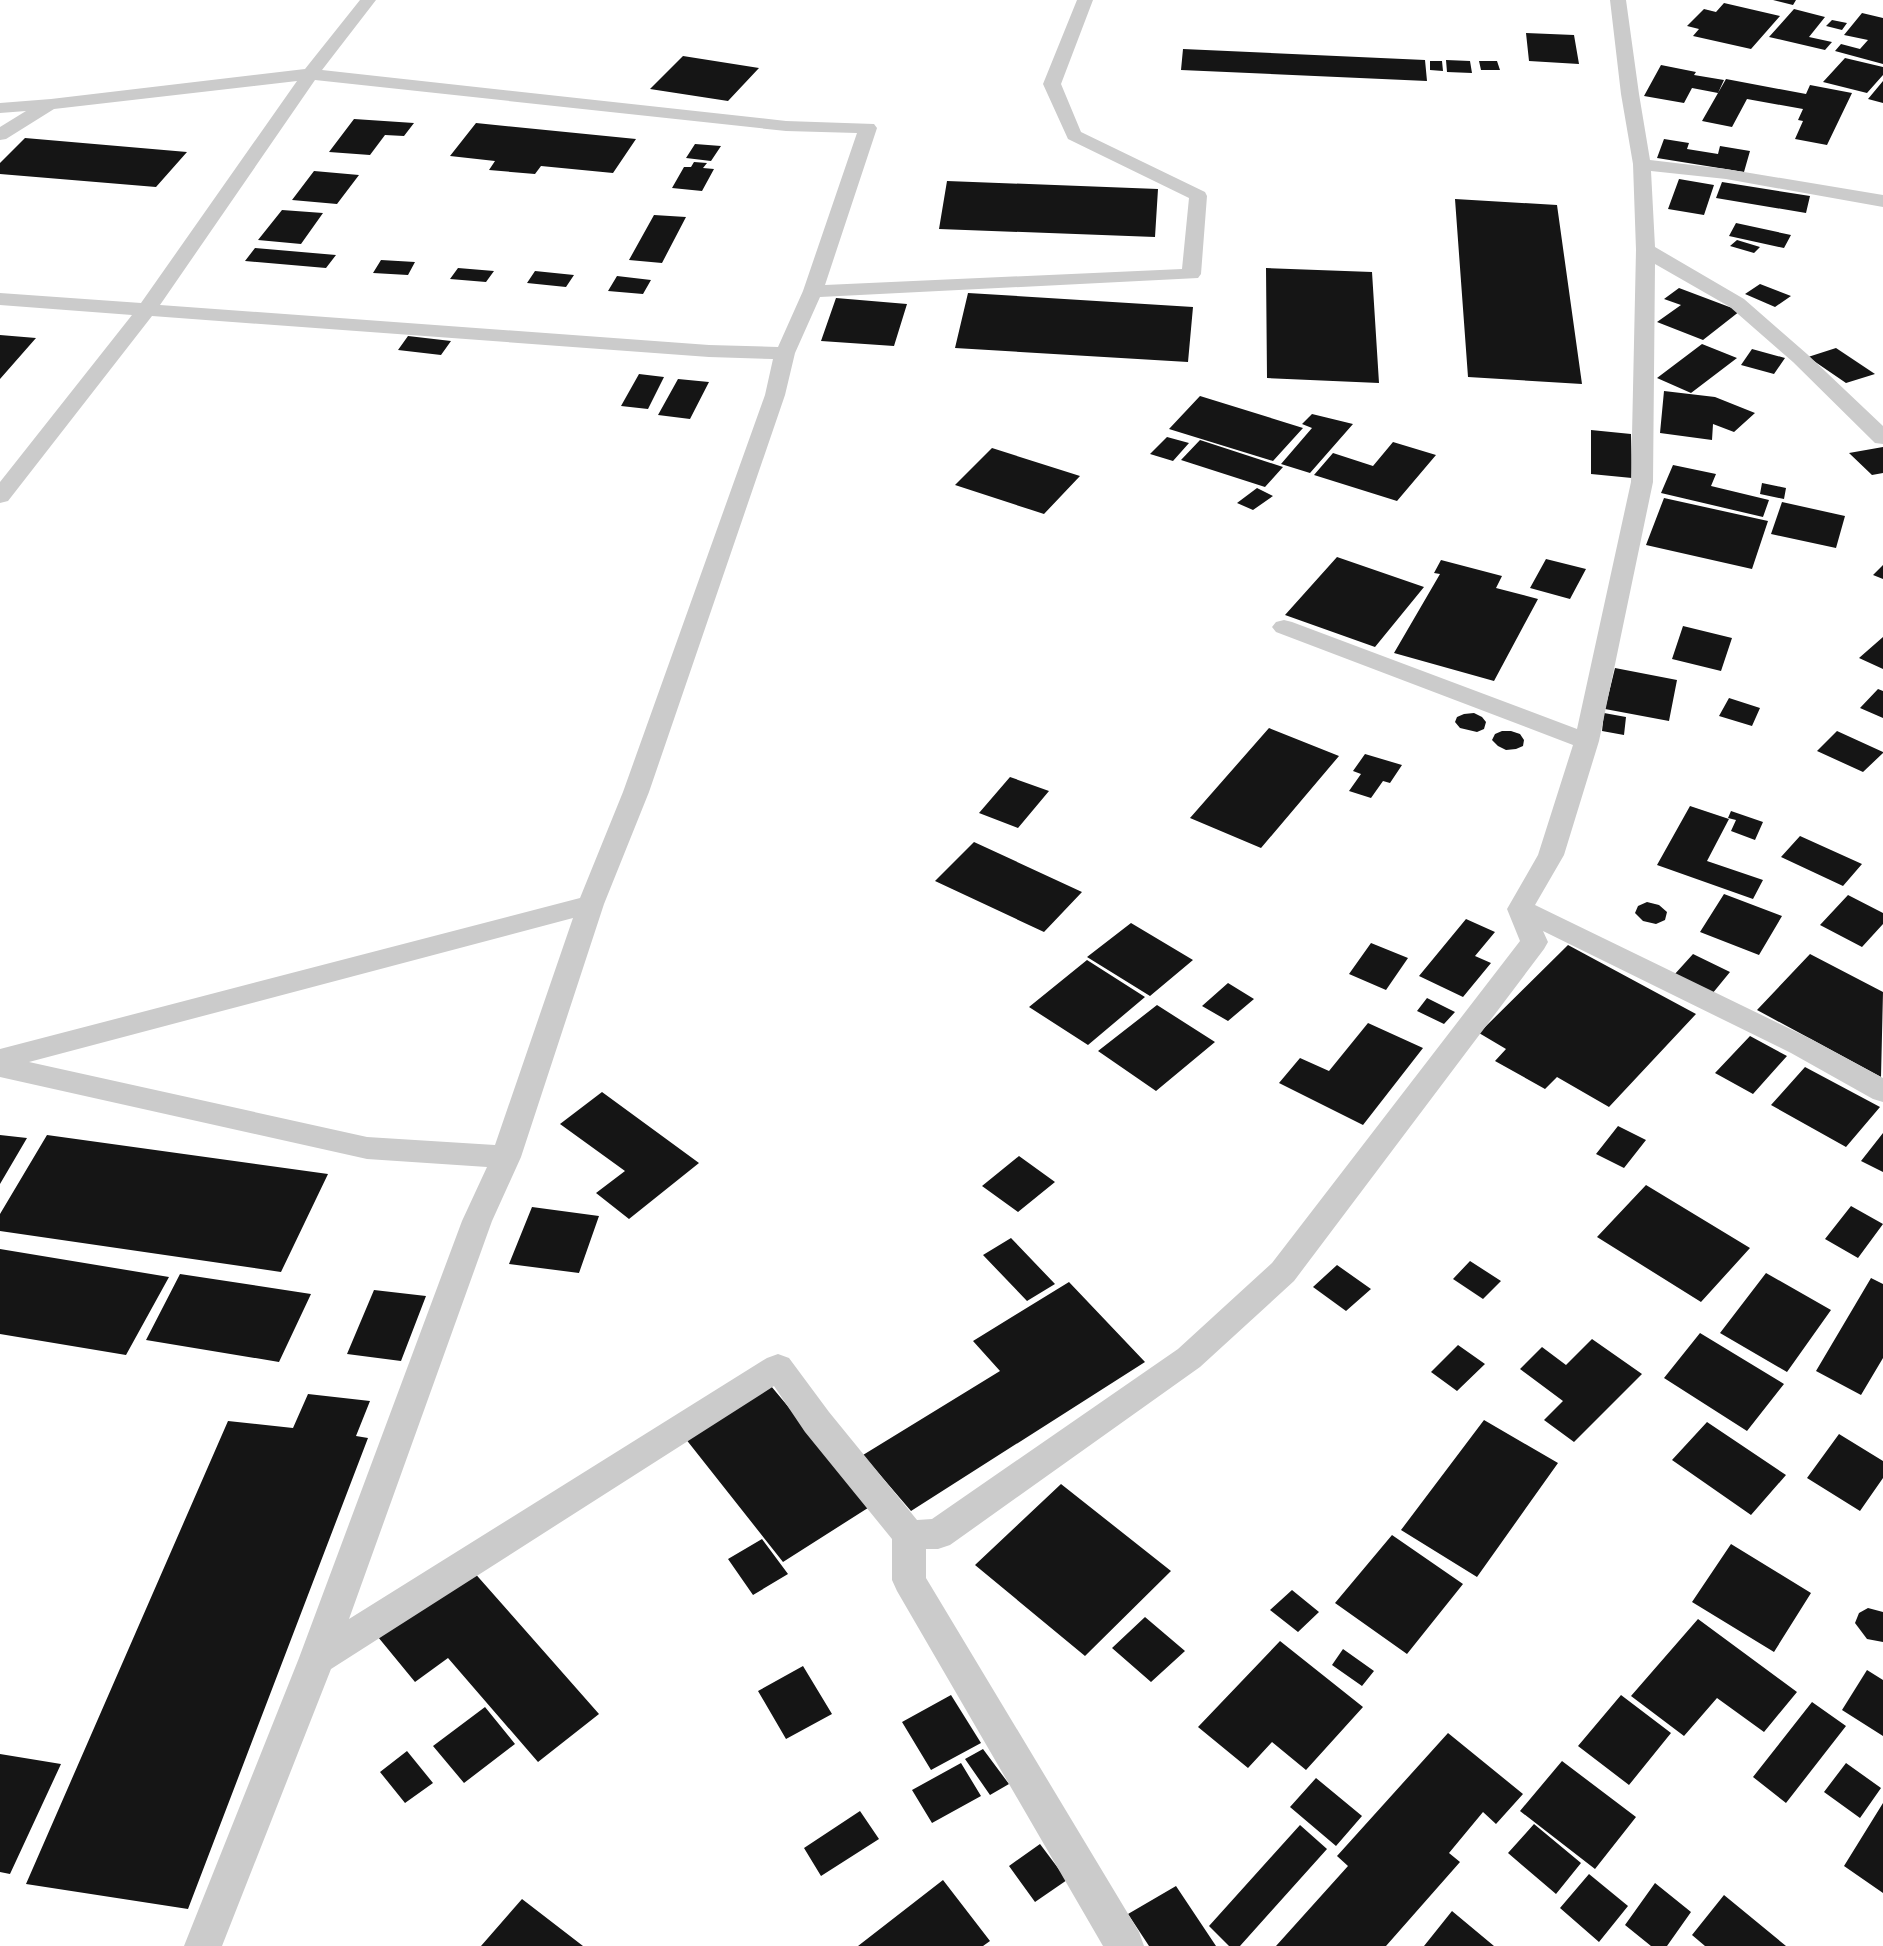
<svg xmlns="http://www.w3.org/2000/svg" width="1883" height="1946" font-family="Manrope,sans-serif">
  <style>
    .building { fill: #151515 }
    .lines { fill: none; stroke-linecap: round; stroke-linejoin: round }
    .minor { fill: #cbcbcb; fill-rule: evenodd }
  </style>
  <rect width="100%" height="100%" fill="#fff"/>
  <path class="building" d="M1773 0H1796L1793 5Z
    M1724 3 1780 16 1751 49 1693 36 1699 29 1687 26 1704 9 1716 12Z
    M1794 9 1825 17 1809 37 1832 42 1825 50 1769 37Z
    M1862 13 1883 18V64L1835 51 1841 44 1860 49 1868 40 1844 35Z
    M1832 20 1847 23 1842 30 1826 26Z
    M1526 33 1574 35 1579 64 1529 61Z
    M1183 49 1425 60 1427 81 1181 70Z
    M683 56 759 68 728 101 650 89Z
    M1845 58 1883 67V75L1867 93 1823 82Z
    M1446 60 1470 61 1472 73 1447 72Z
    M1430 61H1442L1443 71 1430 70Z
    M1479 61H1497L1500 70H1481Z
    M1661 65 1696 72 1694 75 1724 80 1718 93 1692 88 1684 103 1644 96Z
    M1726 79 1806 94 1810 85 1852 93 1827 145 1795 139 1803 121 1798 120 1803 109 1747 99 1732 127 1702 121Z
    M1883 81V103L1868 99Z
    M354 119 414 123 404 136 385 135 370 155 329 152Z
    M476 123 636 139 613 173 541 166 535 174 489 170 495 161 450 156Z
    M25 138 187 152 156 187 0 174V163Z
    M1664 139 1689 143 1687 149 1718 154 1720 146 1750 151 1744 172 1657 158Z
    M695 144 721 146 711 161 686 158Z
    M694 162 707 163 703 168 714 169 702 191 672 188 684 167H691Z
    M314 171 359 175 337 204 292 200Z
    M1679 179 1714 185 1704 215 1668 209Z
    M947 181 1158 189 1155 237 939 229Z
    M1722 182 1810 196 1806 213 1716 198Z
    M1455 199 1557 205 1582 384 1468 377Z
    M282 210 323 213 301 244 258 240Z
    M654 215 686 217 662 263 629 260Z
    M1736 223 1791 235 1784 248 1729 236Z
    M1737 240 1760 247 1754 253 1730 246Z
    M255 248 336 255 326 268 245 261Z
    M381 260 415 262 408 275 373 273Z
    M458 268 494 271 486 282 450 279Z
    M1266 268 1372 272 1379 383 1267 378Z
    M535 271 574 275 566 287 527 283Z
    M617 276 651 280 643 294 608 291Z
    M1760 284 1791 296 1775 307 1745 294Z
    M1679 288 1740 311 1703 340 1657 322 1681 305 1664 299Z
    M968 293 1193 307 1188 362 955 348Z
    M836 298 907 304 894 346 821 341Z
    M0 335 36 338 0 379Z
    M408 336 451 341 441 355 398 350Z
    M1702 344 1737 358 1691 393 1657 378Z
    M1836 348 1875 374 1846 383 1808 357Z
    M1752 349 1785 358 1774 374 1741 365Z
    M639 374 664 377 648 409 621 406Z
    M678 379 709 382 690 419 658 415Z
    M1664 391 1715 397 1755 413 1734 432 1713 424 1712 440 1660 433Z
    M1200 396 1303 428 1273 461 1169 429Z
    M1312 414 1353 424 1310 473 1281 464 1312 428 1302 424Z
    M1591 430 1631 434 1632 478 1591 474Z
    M1167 437 1189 443 1173 461 1150 454Z
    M1200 440 1283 467 1265 487 1181 460Z
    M1393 442 1436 455 1397 501 1314 475 1333 453 1373 466Z
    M1883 447V473L1872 475 1849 453Z
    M992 448 1080 476 1044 514 955 485Z
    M1673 465 1716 474 1711 486 1769 500 1763 517 1661 493Z
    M1762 483 1786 488 1784 499 1760 494Z
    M1257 488 1273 496 1253 510 1237 503Z
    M1664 498 1768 521 1752 569 1646 545Z
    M1782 502 1845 516 1836 548 1771 534Z
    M1337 557 1424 587 1375 647 1285 615Z
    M1546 559 1586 569 1570 599 1530 588Z
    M1441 560 1502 576 1496 588 1538 599 1494 681 1394 653 1440 574 1434 573Z
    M1883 565V579L1873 575Z
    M1683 626 1732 638 1721 671 1672 659Z
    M1883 637V669L1859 658Z
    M1615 668 1677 680 1669 721 1605 709Z
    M1878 689 1883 691V718L1860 708Z
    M1729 698 1760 708 1752 726 1719 716Z
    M1474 713 1482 717 1486 722 1484 729 1477 732 1460 728 1455 722 1457 717 1464 714Z
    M1604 713 1626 717 1624 735 1602 731Z
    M1269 728 1339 756 1261 848 1190 818Z
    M1502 731H1511L1520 734 1524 740 1523 746 1516 749 1506 750 1498 746 1492 740 1495 734Z
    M1837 731 1883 752V753L1863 772 1817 751Z
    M1365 754 1402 765 1390 783 1383 781 1371 798 1349 791 1361 774 1353 771Z
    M1010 777 1049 791 1018 828 979 813Z
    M1690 806 1729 819 1707 861 1763 880 1753 899 1657 865Z
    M1731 811 1763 822 1755 840 1731 831 1736 820 1728 818Z
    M1800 836 1862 864 1843 886 1781 857Z
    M974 842 1082 892 1044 932 935 881Z
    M1724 894 1782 916 1759 955 1700 932Z
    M1848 895 1883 913V924L1862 947 1820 925Z
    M1647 902 1659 905 1667 912 1665 920 1656 924 1643 921 1635 913 1638 906Z
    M1466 919 1495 932 1475 956 1491 963 1463 997 1419 976Z
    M1131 923 1193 960 1150 996 1087 957Z
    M1371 943 1408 958 1386 990 1349 974Z
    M1568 945 1696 1014 1609 1107 1557 1077 1545 1089 1495 1061 1506 1049 1479 1033Z
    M1693 954 1730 972 1712 994 1674 975Z
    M1810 954 1883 992 1881 1077 1757 1010Z
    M1087 960 1145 997 1088 1045 1029 1007Z
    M1228 983 1254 999 1228 1021 1202 1006Z
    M1427 998 1455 1012 1444 1024 1417 1011Z
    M1157 1005 1215 1042 1156 1091 1098 1051Z
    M1368 1023 1423 1048 1363 1125 1279 1083 1300 1058 1329 1071Z
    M1750 1036 1787 1056 1753 1094 1715 1073Z
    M1805 1067 1880 1107 1846 1147 1771 1105Z
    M602 1092 699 1163 629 1219 596 1193 625 1171 560 1124Z
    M1618 1126 1646 1140 1624 1168 1596 1154Z
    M1883 1133V1172L1861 1161Z
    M0 1135 27 1138 0 1184Z
    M47 1135 328 1174 281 1272 0 1231V1214Z
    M1019 1156 1055 1182 1018 1212 982 1186Z
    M1646 1185 1750 1248 1701 1302 1597 1237Z
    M1851 1206 1883 1224 1858 1258 1825 1239Z
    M532 1207 599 1216 579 1273 509 1264Z
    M1011 1238 1055 1284 1027 1301 983 1255Z
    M0 1249 169 1277 126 1355 0 1334Z
    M1470 1261 1501 1281 1483 1299 1453 1279Z
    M1337 1265 1371 1289 1346 1311 1313 1287Z
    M1766 1273 1831 1310 1787 1372 1720 1333Z
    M180 1274 311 1294 279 1362 146 1340Z
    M1871 1278 1883 1284V1358L1861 1395 1816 1371Z
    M1069 1282 1145 1362 911 1511 863 1455 1000 1371 973 1341Z
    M374 1290 426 1296 401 1361 347 1354Z
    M1700 1333 1784 1384 1747 1431 1664 1378Z
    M1592 1339 1642 1374 1574 1442 1544 1420 1563 1401 1520 1369 1542 1347 1566 1365Z
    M1458 1345 1485 1364 1457 1391 1431 1372Z
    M771 1386 871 1506 783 1562 685 1438Z
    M308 1394 370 1401 356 1436 368 1438 188 1909 26 1884 228 1421 293 1428Z
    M1484 1420 1558 1463 1477 1577 1401 1530Z
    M1707 1422 1786 1475 1751 1515 1672 1460Z
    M1839 1434 1883 1461V1478L1860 1511 1807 1478Z
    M1061 1484 1171 1571 1085 1656 975 1565Z
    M1392 1535 1463 1584 1407 1654 1335 1603Z
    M762 1539 788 1574 753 1595 728 1559Z
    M1731 1544 1811 1593 1774 1652 1692 1602Z
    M472 1570 599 1714 538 1762 448 1658 415 1682 378 1637Z
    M1292 1590 1319 1612 1298 1632 1270 1610Z
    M1868 1608 1883 1612V1642L1867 1639 1855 1623 1859 1613Z
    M1145 1617 1185 1651 1151 1682 1112 1648Z
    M1698 1619 1797 1692 1764 1732 1717 1698 1684 1736 1631 1696Z
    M1280 1641 1363 1707 1306 1770 1272 1742 1248 1768 1198 1727Z
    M1343 1649 1374 1671 1362 1686 1332 1665Z
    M803 1666 832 1714 786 1739 758 1691Z
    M1867 1670 1883 1680V1736L1842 1710Z
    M951 1695 981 1743 931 1770 902 1722Z
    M1621 1695 1671 1733 1629 1785 1578 1746Z
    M1812 1702 1846 1726 1786 1803 1753 1777Z
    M485 1707 515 1744 464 1783 433 1746Z
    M1448 1733 1523 1794 1496 1824 1483 1812 1449 1853 1460 1862 1386 1946H1276L1348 1866 1337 1856Z
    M983 1749 1009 1784 990 1795 965 1759Z
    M407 1751 433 1783 405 1803 380 1772Z
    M0 1754 61 1764 10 1874 0 1872Z
    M1562 1761 1636 1817 1595 1869 1520 1811Z
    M961 1763 981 1796 932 1823 912 1790Z
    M1846 1763 1881 1788 1860 1818 1824 1792Z
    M1316 1778 1362 1816 1336 1846 1290 1807Z
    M1883 1803V1893L1844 1866Z
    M860 1811 879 1839 821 1876 804 1848Z
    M1534 1824 1581 1863 1556 1894 1508 1853Z
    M1300 1825 1327 1849 1240 1946H1229L1209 1926Z
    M1040 1844 1067 1880 1035 1902 1009 1866Z
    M1589 1874 1628 1906 1599 1942 1560 1908Z
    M943 1880 990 1941 983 1946H858Z
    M1655 1883 1691 1912 1667 1946H1651L1625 1925Z
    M1176 1886 1216 1946H1149L1128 1914Z
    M1724 1895 1786 1946H1705L1692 1935Z
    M522 1899 583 1946H481Z
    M1452 1911 1494 1946H1424Z"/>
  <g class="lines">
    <path class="minor" d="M360 0H376L322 70 786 121 874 124 877 128 825 285 1182 269 1189 198 1068 139 1043 84 1077 0H1093L1061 84 1081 132 1205 192 1207 196 1201 274 1198 278 820 297 795 353 785 395 649 792 604 904 521 1157 492 1221 349 1619 767 1358 778 1354 789 1358 829 1412 917 1520 932 1519 1178 1349 1272 1263 1520 941 1507 909 1538 855 1573 745 1276 632 1272 627 1276 622 1284 620 1292 622 1577 729 1631 482 1636 250 1633 164 1621 94 1610 0H1626L1639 94 1650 160 1726 169 1883 195V207L1726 179 1651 171 1655 247 1744 299 1807 354 1883 426V444L1875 443 1793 362 1730 307 1655 264 1653 482 1599 741 1564 855 1535 905 1811 1039 1883 1078V1102L1873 1099 1791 1053 1543 931 1548 942 1544 949 1294 1281 1200 1367 950 1545 938 1549H926V1578L1139 1932 1144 1946H1103L897 1591 892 1580V1539L805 1432 774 1386 331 1669 222 1946H184L299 1658 462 1221 487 1167 367 1159 0 1077V1049L580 898 623 792 765 395 773 359 709 357 152 316 8 501 0 503V482L132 315 0 305V293L141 303 297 81 54 109 6 139 0 140V127L26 111 0 113V103L51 99 305 69ZM315 80 786 131 857 133 803 291 778 347 709 345 160 305ZM573 918 495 1145 367 1137 29 1062Z"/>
  </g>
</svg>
